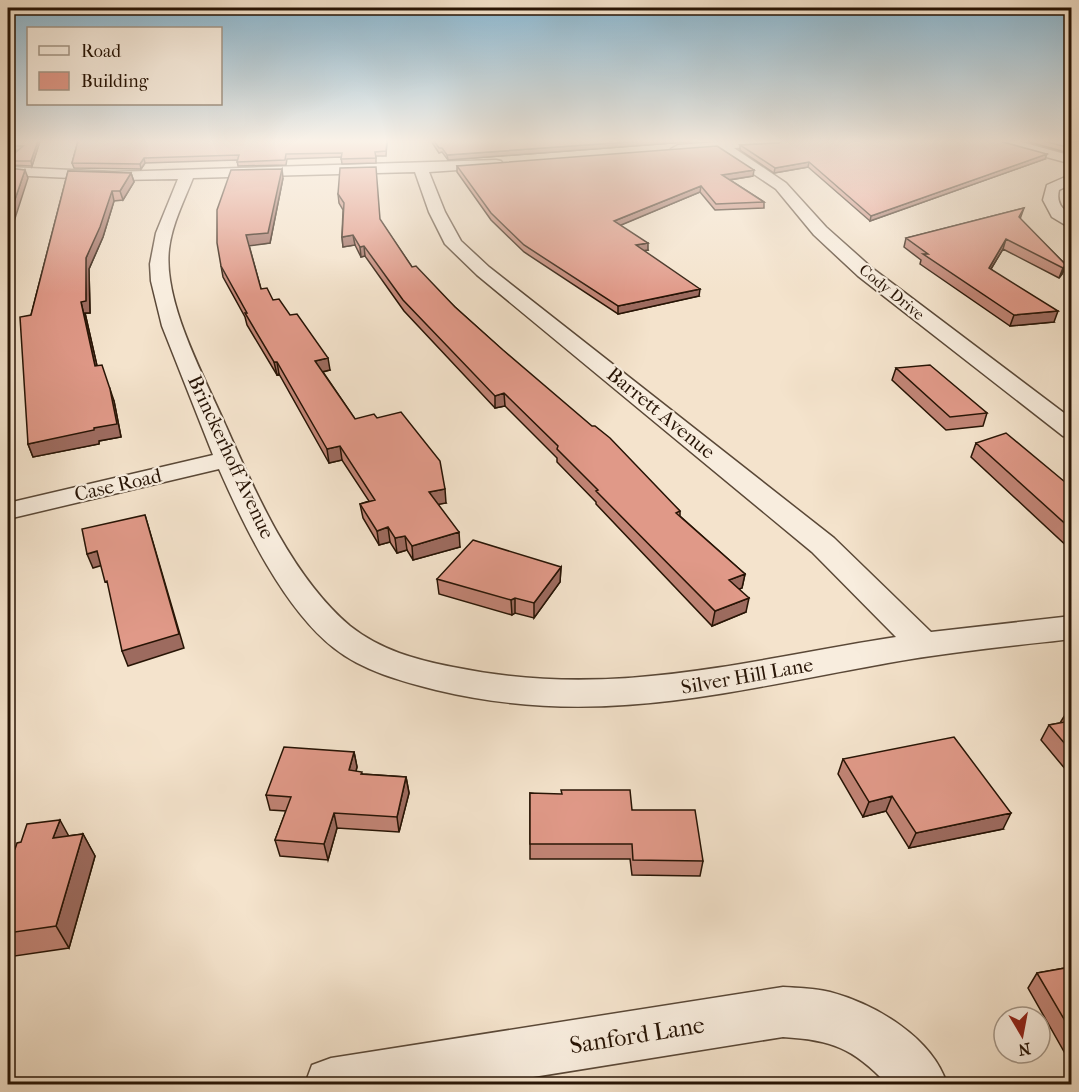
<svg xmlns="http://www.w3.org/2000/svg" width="1079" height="1092" font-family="'IM FELL French Canon',serif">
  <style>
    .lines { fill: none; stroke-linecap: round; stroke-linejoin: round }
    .minor-casing { stroke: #5a4837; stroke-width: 3 }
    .minor { fill: #f8edde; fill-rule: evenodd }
    .wall { fill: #c18475; stroke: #271405; stroke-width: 1.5 }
    .shaded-wall { fill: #9d6b5f; stroke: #271405; stroke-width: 1.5 }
    .building { fill: #e09988; stroke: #271405; stroke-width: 1.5 }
    .labels { text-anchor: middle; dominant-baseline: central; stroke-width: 4.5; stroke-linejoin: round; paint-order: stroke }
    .far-street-label { font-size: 16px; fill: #271405; stroke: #f8edde }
    .street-label { font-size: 20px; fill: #271405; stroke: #f8edde }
    .near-street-label { font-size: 24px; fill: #271405; stroke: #f8edde }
  </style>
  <rect width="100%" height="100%" fill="#f4e3cc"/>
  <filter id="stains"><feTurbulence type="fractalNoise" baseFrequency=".00333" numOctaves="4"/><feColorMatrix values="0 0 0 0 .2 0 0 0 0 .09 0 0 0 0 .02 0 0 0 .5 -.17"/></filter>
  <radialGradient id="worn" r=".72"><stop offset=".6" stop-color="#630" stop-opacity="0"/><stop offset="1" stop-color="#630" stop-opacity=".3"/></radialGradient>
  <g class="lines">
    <defs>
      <path id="minor" d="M731 141H784L778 145 734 148 786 183 826 227 872 268 1072 419V438L1063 436 858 276 814 235 776 189 718 150 678 153 671 149 678 145Z
        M998 141H1018L1072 156V164L999 144Z
        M496 160 501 161 503 164 501 167 429 172 445 212 461 241 489 267 834 538 931 632 1072 616V639C1010 646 949 652 888 663 730 691 598 729 436 690 401 681 363 671 334 648 284 609 244 526 219 469L8 519V503L213 455 162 326 151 281 150 264 156 233 178 179 113 180 8 175V167L113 172ZM415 172 429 212 445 244 477 275 812 552 896 637C741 661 612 700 453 667 417 660 380 650 350 626 292 577 255 492 225 424 204 376 163 302 169 249 172 224 184 201 193 178Z
        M1072 174V184L1059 190C1056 203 1062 209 1072 216V229L1052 217 1043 200 1047 185Z
        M783 987C799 988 814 988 830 992 875 1004 932 1037 947 1084H887C853 1048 832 1040 783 1037L490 1084H305L312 1065 331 1058Z"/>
    </defs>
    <use href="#minor" class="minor-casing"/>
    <use href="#minor" class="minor"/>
  </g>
  <path class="wall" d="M8 141H40L32 166 8 165V159L18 150 8 151Z
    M78 141H387L386 156H376V163L342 164 341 157 287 159 286 165 238 166 237 160 145 163 141 169 74 168 72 163Z
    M431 141H699L448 160 442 152 439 153Z
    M1026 141H1071L1065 152Z
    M1000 142 1045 159 870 221 808 167 774 173 740 150V145L779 143Z
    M457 166 753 176 730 180 764 202V208L715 210 700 192 620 225 648 250 644 251 699 296 618 314 524 252 491 220 457 172Z
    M68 171 131 173 134 182 123 200 114 201 103 237 89 269 90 313H85L97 366 114 401 121 437 99 441V444L33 457 28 444 31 315Z
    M283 178 270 243 249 245 261 289 273 300 330 370 323 372 355 419 446 503 438 504 460 547 413 560 407 550 397 553 390 542 379 545 363 518 360 504 369 501 342 460 329 463 279 374 277 375 247 325 245 317 223 277 221 266Z
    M338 194 380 220 412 267 455 307 680 511V516L745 574 742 588 739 589 746 612 712 626 596 504V502L557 462V458L505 406 495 408 404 311 365 256 361 257 355 245 343 247 342 237 343 210 339 203Z
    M1024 208 1020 219 1066 265 1062 274 1059 278 1003 249 991 269 1054 322 1010 326 920 264 921 260 904 247 906 238Z
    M896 368 987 413 983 426 946 430 892 380Z
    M976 443 1071 487V550L971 457Z
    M561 567 560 582 534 618 515 613 512 615 439 594 437 579Z
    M1071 713V776L1041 740 1049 725 1060 723 1065 715Z
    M354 752 357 767 356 771 363 774 406 777 409 793 399 832 337 828 328 860 280 856 275 840 286 811 270 810 266 795Z
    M843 759 1003 829 909 848 886 811 863 817 838 774Z
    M530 793 632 810 703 861 700 876 632 875 630 859H530Z
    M83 834 95 856 69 948 8 957V849H15L68 836Z
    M1071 967V1064L1028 988 1037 973Z"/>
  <path class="shaded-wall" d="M38 141H40L32 166 31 161Z
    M641 141H699L448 160 447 155Z
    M1071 146V150L1065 152 1067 147Z
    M1047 154 1045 159 870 221 871 216Z
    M144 158 145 163 141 169 140 164Z
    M809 162 808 167 774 173 775 168Z
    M282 169 283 178 270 243 248 246 246 235Z
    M25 170 28 178 8 240V220Z
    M754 170 753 176 721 181 722 175Z
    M131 173 134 182 123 200 120 191Z
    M701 186 700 192 614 228V221Z
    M112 191 114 201 103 237 89 269 90 313H85L100 379 95 366 81 302 86 258Z
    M353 235 355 245 343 247 342 237Z
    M1006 239 1003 249 986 277 989 268Z
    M648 243V250L635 252 636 245Z
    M364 246 365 256 361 257 360 247Z
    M1066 265 1062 274 1059 278 1063 268Z
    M700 289 699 296 618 314V306Z
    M1058 311 1054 322 1010 326 1014 315Z
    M328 358 330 370 317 373 315 361Z
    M274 362H277L279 374 277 375Z
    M110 389 114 401 121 437 99 441V444L33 457 28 444 94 428Z
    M504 393 505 406 495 408V396Z
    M340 446 342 460 329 463 327 449Z
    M445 489 446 503 430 506 429 492Z
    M145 515 184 648 128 666 122 651Z
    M388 527 390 542 379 545 377 531Z
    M459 532 460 547 413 560 412 546Z
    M405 536 407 550 397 553 395 538Z
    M97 551 103 565 93 568 87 554Z
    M561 567 560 582 534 618V603Z
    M745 574 742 588 727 594 729 580Z
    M515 598V613L512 615 511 600Z
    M749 598 746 612 712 626 715 611Z
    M354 752 357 767 352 786 349 770Z
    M406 777 409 793 399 832 397 817Z
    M892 796 886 811 863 817 869 802Z
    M334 813 337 828 328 860 324 844Z
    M1011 813 1003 829 909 848 916 833Z
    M60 820 72 842 53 838Z
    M83 834 95 856 69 948 56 926Z"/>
  <path class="building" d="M8 141H38L31 161H8V159L23 146H8Z
    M78 141H387L386 151 375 152 376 158 341 159 342 153 286 154 285 160 237 162 239 155 144 158 140 164 72 163Z
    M434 141H641L447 155 442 148H439Z
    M782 141H999L1047 154 871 216 809 162 775 168 740 145 779 143Z
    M1043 141H1071V146L1067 147Z
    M717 146 754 170 722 175 764 202 716 204 701 186 614 221 648 243 636 245 700 289 618 306 524 245 491 213 457 166Z
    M376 167 380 219 412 267 416 266 455 307 503 350 592 426H595L610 438 680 511 676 513 745 574 729 580 749 598 715 611 596 491 598 490 557 449 558 446 504 393 495 396 403 300 364 246 360 247 353 235 342 237 344 203 338 194 340 168Z
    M8 168 25 170 8 220Z
    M282 169 268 233 246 235 261 289 267 288 273 300 279 299 290 315 297 314 328 358 315 361 355 419 374 414 377 418 401 412 440 461 445 489 429 492 459 532 412 546 405 536 395 538 388 527 377 531 360 504 375 500 340 446 327 449 277 362H274L245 313H247L221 266 217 243V210L231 170Z
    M68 171 131 173 120 191H112L100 227 86 258V301L81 302 95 366 102 365 110 389 117 424 94 428V430L28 444 20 317 31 315Z
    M1024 208 1019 217 1066 265 1063 268 1006 239 989 268 1058 311 1014 315 923 254H928L906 238Z
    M930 365 987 413 950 417 896 368Z
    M1006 433 1071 487V529L976 443Z
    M145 515 179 634 122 651 107 581 105 582 97 551 87 554 82 529Z
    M473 540 561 567 534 603 515 598 511 600 437 579Z
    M1071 713V751L1049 725 1070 721 1065 715Z
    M954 737 1011 813 916 833 892 796 869 802 843 759Z
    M284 747 354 752 349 770 362 772 361 774 406 777 397 817 334 813 324 844 275 840 291 797 266 795Z
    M561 790H630L632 810H695L703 861 633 860 632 844H530V793L562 794Z
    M60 820 53 838 83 834 56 926 8 933V849H15L17 843 21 842 27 824Z
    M1071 967V1031L1037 973Z"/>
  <linearGradient id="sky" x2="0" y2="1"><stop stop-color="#89b8d3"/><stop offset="0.48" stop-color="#faf2e8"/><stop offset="1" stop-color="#faf2e8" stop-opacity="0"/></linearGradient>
  <rect width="1079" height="294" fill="url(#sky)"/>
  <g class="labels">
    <g class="far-street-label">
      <text transform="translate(892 292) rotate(39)">Cody Drive</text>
    </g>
    <g class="street-label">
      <text transform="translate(661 413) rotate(39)">Barrett Avenue</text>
      <text transform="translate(231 457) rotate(65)">Brinckerhoff Avenue</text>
      <text transform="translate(118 485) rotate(-13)">Case Road</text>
      <text transform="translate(747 676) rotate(-10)">Silver Hill Lane</text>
    </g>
    <g class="near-street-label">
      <text transform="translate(637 1035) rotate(-9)">Sanford Lane</text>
    </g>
  </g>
  <rect width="1079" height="1092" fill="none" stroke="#f4e3cc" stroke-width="30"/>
  <rect x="9" y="9" width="1061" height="1074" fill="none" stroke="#271405" stroke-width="3"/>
  <rect x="15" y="15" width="1049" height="1062" fill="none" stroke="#271405" stroke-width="1.5"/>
  <rect x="27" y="27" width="195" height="78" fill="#f8edde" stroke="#a49687" stroke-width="1.5"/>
  <rect x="39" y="46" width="30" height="9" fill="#f8edde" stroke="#a49687" stroke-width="1.5"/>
  <text x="81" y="57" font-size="18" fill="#271405">Road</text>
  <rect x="39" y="72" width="30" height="18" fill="#e09988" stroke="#a49687" stroke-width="1.5"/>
  <text x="81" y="87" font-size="18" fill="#271405">Building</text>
  <g transform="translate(1022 1035) rotate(170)"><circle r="28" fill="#f8edde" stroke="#a49687" stroke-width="1.5"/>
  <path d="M0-4.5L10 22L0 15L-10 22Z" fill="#8f2418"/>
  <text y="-9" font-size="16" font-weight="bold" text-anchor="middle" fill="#271405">N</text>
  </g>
  <rect width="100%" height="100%" filter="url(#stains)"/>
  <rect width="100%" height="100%" fill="url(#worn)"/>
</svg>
